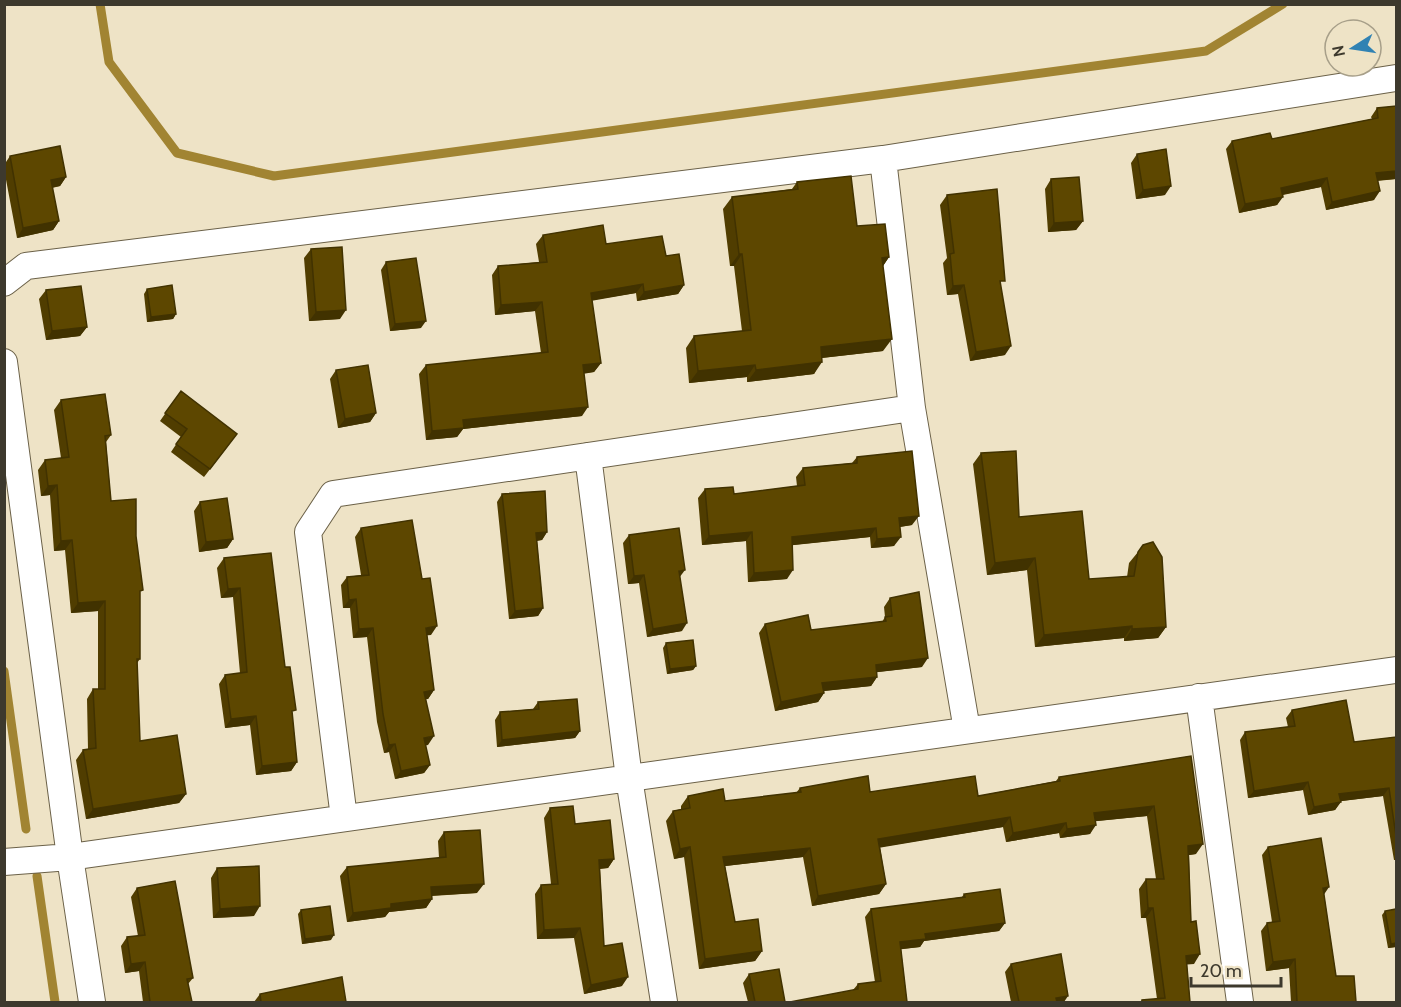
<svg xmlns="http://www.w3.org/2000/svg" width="1401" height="1007" font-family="Cabin,sans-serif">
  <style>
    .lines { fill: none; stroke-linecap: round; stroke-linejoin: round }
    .stream { stroke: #a18432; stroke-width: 9 }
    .street-casing { stroke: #6b6148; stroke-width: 28 }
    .street { stroke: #fff; stroke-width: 26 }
    .wall { fill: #503d00 }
    .shaded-wall { fill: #413200 }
    .building { fill: #5d4700; stroke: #413200; stroke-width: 1.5 }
  </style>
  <rect width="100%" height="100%" fill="#eee3c6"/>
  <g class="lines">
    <path class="stream" d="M100 4 109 62 177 153 274 176 1206 51 1283 4
      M4 671 26 829
      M37 876 55 1002"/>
    <defs>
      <path id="street" d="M4 283 26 266 883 159
        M4 362 70 857 4 862
        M912 408 883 159 1396 78
        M588 456 629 778 664 1002
        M1199 697 1240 1002
        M344 818 308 532 333 494 912 408 967 730
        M92 1002 70 857 1396 670"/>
    </defs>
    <use href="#street" class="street-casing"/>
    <use href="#street" class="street"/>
  </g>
  <path class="wall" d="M1396 106V179L1377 181 1374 200 1326 210 1321 187 1283 195 1277 205 1239 213 1226 149 1232 141 1272 139 1372 119 1371 117 1377 108Z
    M1137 154 1165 195 1136 199 1131 163Z
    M10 156 66 177 60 186 52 188 59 221 53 230 17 238 4 169V165Z
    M1051 179 1083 221 1076 230 1048 232 1045 189Z
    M797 182 857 226 889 257 883 266V351L822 358 814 374 747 382V377L689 383 686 348 694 336 742 331 734 266H730L723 209 732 197 792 189Z
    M947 195 1001 287 1005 355 970 361 958 294 947 295 943 263 947 258 940 205Z
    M543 235 606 244 666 256 684 285 678 294 637 301 636 293 592 300 601 363 594 372 584 373 582 416 463 429 457 437 426 440 419 374 426 365 541 353 535 311 495 315 492 275 498 266 539 262 536 244Z
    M311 249 340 319 309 321 304 258Z
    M386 262 421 328 390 331 381 270Z
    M147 289 176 314 173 319 147 322 144 294Z
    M46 290 87 327 80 336 46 340 39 299Z
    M336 370 376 413 370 422 338 428 330 379Z
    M181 391 231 442 204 477 171 452 181 437 160 421Z
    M61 400 111 435 106 442 111 501 136 536 140 595V659L137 663 140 741 186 794 179 803 86 819 76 760 83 750 88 749 87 699 93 689H98V611L71 613 65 550 54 551 50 495 41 496 38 470 45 460 61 458 54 410Z
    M981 453 1019 517 1089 579 1127 577 1129 563 1138 552 1166 627 1158 638 1124 641V638L1035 647 1027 570 987 575 973 464Z
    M857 457 912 525 900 527 894 546 871 548 870 537 792 545 787 579 748 582 746 541 702 545 698 498 705 489 734 494 797 486 796 477 803 468 852 463Z
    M502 494 547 532 542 540 537 541 543 608 538 616 509 619 497 502Z
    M200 502 233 539 227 548 199 552 194 511Z
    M361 528 431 635H427L434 690 428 699H426L428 745H425L430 765 424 773 395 779 389 752 384 753 377 722 367 637 353 638 350 608H343L341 585 347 577 361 575 355 537Z
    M629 535 680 577 682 631 647 637 639 583 628 584 623 543Z
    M224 558 285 667 292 716 297 762 291 771 256 775 250 725 225 728 219 684 225 675 240 673 233 597 221 598 217 568Z
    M890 598 922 667 877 672V677L871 686 823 691 824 693 818 702 775 711 759 633 765 624 811 630 882 622 885 617 884 607Z
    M666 643 696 666 693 670 667 674 663 648Z
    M538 702 580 731 575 738 497 747 495 720 500 712 533 709Z
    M1292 710 1354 742 1396 737V860H1394L1383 796 1341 801 1335 810 1308 815 1303 790 1248 798 1240 740 1245 732 1288 727 1286 718Z
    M1191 756 1196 854 1189 855 1191 922 1194 964H1187L1190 1002H1140L1142 1000 1157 999 1146 918H1141L1139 889 1146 879H1156L1147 816 1096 821 1090 834 1060 838 1059 833 1006 842 1003 827 880 847 886 884 879 894 812 906 803 857 725 866 735 922 762 951 755 961 699 969 684 857 674 859 666 821 673 811 681 809V806L688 796 725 801 796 793 800 788 870 792 978 796 1056 781 1059 777Z
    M550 808 575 824 614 859 608 868 600 869 604 946 622 986 584 994 574 938 537 939 535 894 541 885 551 884 544 818Z
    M444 832 477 893 432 896V899L426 908 389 912 385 917 347 922 340 876 347 867 439 858 438 841Z
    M1268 847 1324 894 1336 976 1356 1002H1291L1289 968 1266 971 1261 931 1267 923 1272 922 1262 855Z
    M217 868 254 916 213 918 211 878Z
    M137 888 193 978 188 984 192 1002H143L139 971 125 973 121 946 127 937 138 936 131 897Z
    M964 894 1005 923 999 931 924 941 920 947 901 949 907 1002 853 990 858 984 875 982 865 917 871 909 962 897Z
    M301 910 331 940 302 944 298 914Z
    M1385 911 1396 947 1388 948 1382 915Z
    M1011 964 1064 1002H1011L1005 972Z
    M749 974 785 1002H748L743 983Z
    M260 994 346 1002H254Z"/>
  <path class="shaded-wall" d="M1396 171V179L1370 181 1376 173Z
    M66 177 60 186 44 189 51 180Z
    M1327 178 1321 187 1275 196 1281 188Z
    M1171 186 1165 195 1136 199 1143 190Z
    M1380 191 1374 200 1326 210 1332 202Z
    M1283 197 1277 205 1239 213 1245 204Z
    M59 221 53 230 17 238 23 228Z
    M1083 221 1076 230 1048 232 1054 223Z
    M739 254H742L734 266H730Z
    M889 257 881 269 882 258Z
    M643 284 636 293 585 302 591 293Z
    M684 285 678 294 637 301 644 292Z
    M964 285 958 294 947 295 953 286Z
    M542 302 535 311 495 315 501 305Z
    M346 310 340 319 309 321 316 312Z
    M176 314 173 319 147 322 151 317Z
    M426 321 421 328 390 331 395 324Z
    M87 327 80 336 46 340 52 331Z
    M892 339 883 351 812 359 821 347Z
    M1011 346 1005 355 970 361 976 352Z
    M822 362 814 374 747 382 756 370Z
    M601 363 594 372 577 375 583 365Z
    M755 365 747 377 689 383 698 371Z
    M588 407 582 416 463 429 457 437 426 440 432 431 463 420Z
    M376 413 370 422 338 428 345 419Z
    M57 485 50 495 41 496 48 486Z
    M919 516 912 525 892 528 899 518Z
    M876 528 870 537 785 546 792 537Z
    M547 532 542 540 530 541 536 533Z
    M752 532 746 541 702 545 709 536Z
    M901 537 894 546 871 548 877 539Z
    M233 539 227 548 199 552 206 542Z
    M72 540 65 550 54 551 61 541Z
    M1035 558 1027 570 987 575 995 563Z
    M685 570 679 578V571Z
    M793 570 787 579 748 582 754 573Z
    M644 575 639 583 628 584 634 576Z
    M240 588 233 597 221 598 228 589Z
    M356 599 350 608H343L349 600Z
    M105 601 98 611 71 613 78 603Z
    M543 608 538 616 509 619 515 611Z
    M687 623 682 631 647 637 653 629Z
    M437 626 431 635 420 636 426 628Z
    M1132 626 1124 638 1035 647 1044 635Z
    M1166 627 1158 638 1124 641 1132 629Z
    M373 628 367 637 353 638 359 629Z
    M928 658 922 667 870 673 876 665Z
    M696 666 693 670 667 674 670 669Z
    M877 677 871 686 815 692 822 683Z
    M434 690 428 699 418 700 424 692Z
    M824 693 818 702 775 711 781 702Z
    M256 716 250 725 225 728 231 719Z
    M580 731 575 738 497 747 502 740Z
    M434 736 428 745 418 747 424 738Z
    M395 744 389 752 384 753 389 745Z
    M297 762 291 771 256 775 262 766Z
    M430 765 424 773 395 779 401 771Z
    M1308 782 1303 790 1248 798 1254 791Z
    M1389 788 1383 796 1334 802 1339 794Z
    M186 794 179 803 86 819 93 809Z
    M1341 802 1335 810 1308 815 1314 807Z
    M1154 806 1147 816 1088 822 1094 813Z
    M1010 817 1003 827 872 849 878 839Z
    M1066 823 1059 833 1006 842 1013 833Z
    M1096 825 1090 834 1060 838 1067 829Z
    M1203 844 1196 854 1182 856 1188 846Z
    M690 847 684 857 674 859 680 849Z
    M810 848 803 857 717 867 723 857Z
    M614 859 608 868 593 869 599 860Z
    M484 884 477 893 424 896 431 887Z
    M886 884 879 894 812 906 818 896Z
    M1329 887 1323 896V888Z
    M432 899 426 908 389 912 385 917 347 922 353 913 391 904Z
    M260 906 254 916 213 918 220 909Z
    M1148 908H1153L1146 918H1141Z
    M1005 923 999 931 924 941 920 947 895 950 900 942 925 934Z
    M580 928 574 938 537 939 544 930Z
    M334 935 331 940 302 944 305 939Z
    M1396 943V947L1388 948 1391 944Z
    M762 951 755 961 699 969 705 959Z
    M1200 954 1194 964 1180 965 1186 956Z
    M1295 959 1289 968 1266 971 1273 962Z
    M145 962 139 971 125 973 131 964Z
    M628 977 622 986 584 994 591 985Z
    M1068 996 1064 1002H1054L1056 998Z"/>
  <path class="building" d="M1396 106V171L1376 173 1380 191 1332 202 1327 178 1281 188 1283 197 1245 204 1232 141 1270 133 1272 139 1378 118 1377 108Z
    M60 146 66 177 51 180 59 221 23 228 10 156Z
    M1166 149 1171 186 1143 190 1137 154Z
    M851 176 857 226 885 224 889 257 882 258 892 339 821 347 822 362 756 370 755 365 698 371 694 336 751 330 742 254H739L732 197 798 189 797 182Z
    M1079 177 1083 221 1054 223 1051 179Z
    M997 189 1005 281H1000L1011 346 976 352 964 285 953 286 950 254 954 253 947 195Z
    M603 225 606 244 662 236 666 256 679 254 684 285 644 292 643 284 591 293 601 363 583 365 588 407 463 420 464 428 432 431 426 365 548 352 542 302 501 305 498 266 547 262 543 235Z
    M342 247 346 310 316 312 311 249Z
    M416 258 426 321 395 324 386 262Z
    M172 285 176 314 151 317 147 289Z
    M81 286 87 327 52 331 46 290Z
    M368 365 376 413 345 419 336 370Z
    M181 391 237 434 210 469 176 444 187 429 165 413Z
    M105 394 111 435 105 436 111 501 136 499V536L143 590 140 591V659H137L140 741 177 735 186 794 93 809 83 750 96 748 93 689H105V601L78 603 72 540 61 541 57 485 48 486 45 460 69 457 61 400Z
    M912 451 919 516 899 518 901 537 877 539 876 528 792 537 793 570 754 573 752 532 709 536 705 489 733 487 734 494 805 485 803 468 857 463V457Z
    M1016 451 1019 517 1082 511 1089 579 1134 576 1138 552 1143 545 1153 542 1162 557 1166 627 1132 629V626L1044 635 1035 558 995 563 981 453Z
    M545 491 547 532 536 533 543 608 515 611 502 494Z
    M227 498 233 539 206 542 200 502Z
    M412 520 422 579 430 578 437 626 426 628 434 690 424 692 434 736 424 738 430 765 401 771 395 744 389 745 383 714 373 628 359 629 356 599 349 600 347 577 369 575 361 528Z
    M679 528 685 570 679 571 687 623 653 629 644 575 634 576 629 535Z
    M271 553 285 667H290L296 710 292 711 297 762 262 766 256 716 231 719 225 675 247 672 240 588 228 589 224 558Z
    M919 592 928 658 876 665 877 677 822 683 824 693 781 702 765 624 808 615 811 630 886 621 885 617 892 616 890 598Z
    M693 640 696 666 670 669 666 643Z
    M577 699 580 731 502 740 500 712 539 709 538 702Z
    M1346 700 1354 742 1396 737V836L1389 788 1339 794 1341 802 1314 807 1308 782 1254 791 1245 732 1295 726 1292 710Z
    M1191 756 1203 844 1188 846 1191 922 1196 921 1200 954 1186 956 1190 1002H1142V1000L1165 998 1153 908H1148L1146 879H1164L1154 806 1094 813 1096 825 1067 829 1066 823 1013 833 1010 817 878 839 886 884 818 896 810 848 723 857 735 922 758 919 762 951 705 959 690 847 680 849 673 811 690 808 688 796 723 789 725 801 801 792 800 788 868 776 870 792 975 776 978 796 1060 781 1059 777Z
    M573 806 575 824 610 820 614 859 599 860 604 946 622 943 628 977 591 985 580 928 544 930 541 885 558 884 550 808Z
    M480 830 484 884 431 887 432 899 391 904V908L353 913 347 867 446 857 444 832Z
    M1321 838 1329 887 1323 888 1336 976H1354L1356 1002H1297L1295 959 1273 962 1267 923 1280 921 1268 847Z
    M259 866 260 906 220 909 217 868Z
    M175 881 193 978 187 979 192 1002H150L145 962 131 964 127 937 145 935 137 888Z
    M1000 889 1005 923 925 934 926 939 900 942 907 1002H790L858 989V984L881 981 871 909 965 897 964 894Z
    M330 906 334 935 305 939 301 910Z
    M1396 909V943L1391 944 1385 911Z
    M1061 954 1068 996 1056 998 1057 1002H1019L1011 964Z
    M779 969 785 1002H755L749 974Z
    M342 977 346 1002H261L260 994Z"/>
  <rect width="1401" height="1007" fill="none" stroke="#3d392d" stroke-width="12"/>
  <g transform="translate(1353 48) rotate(258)"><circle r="28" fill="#eee3c6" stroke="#a79f89" stroke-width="1.5"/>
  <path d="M0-4.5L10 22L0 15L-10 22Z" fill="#3082b3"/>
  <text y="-9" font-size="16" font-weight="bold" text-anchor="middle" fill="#3d392d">N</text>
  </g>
  <path d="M1191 977v9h90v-9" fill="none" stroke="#3d392d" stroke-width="3"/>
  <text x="1200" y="977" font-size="18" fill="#3d392d" stroke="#eee3c6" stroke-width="4.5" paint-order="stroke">20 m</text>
</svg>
